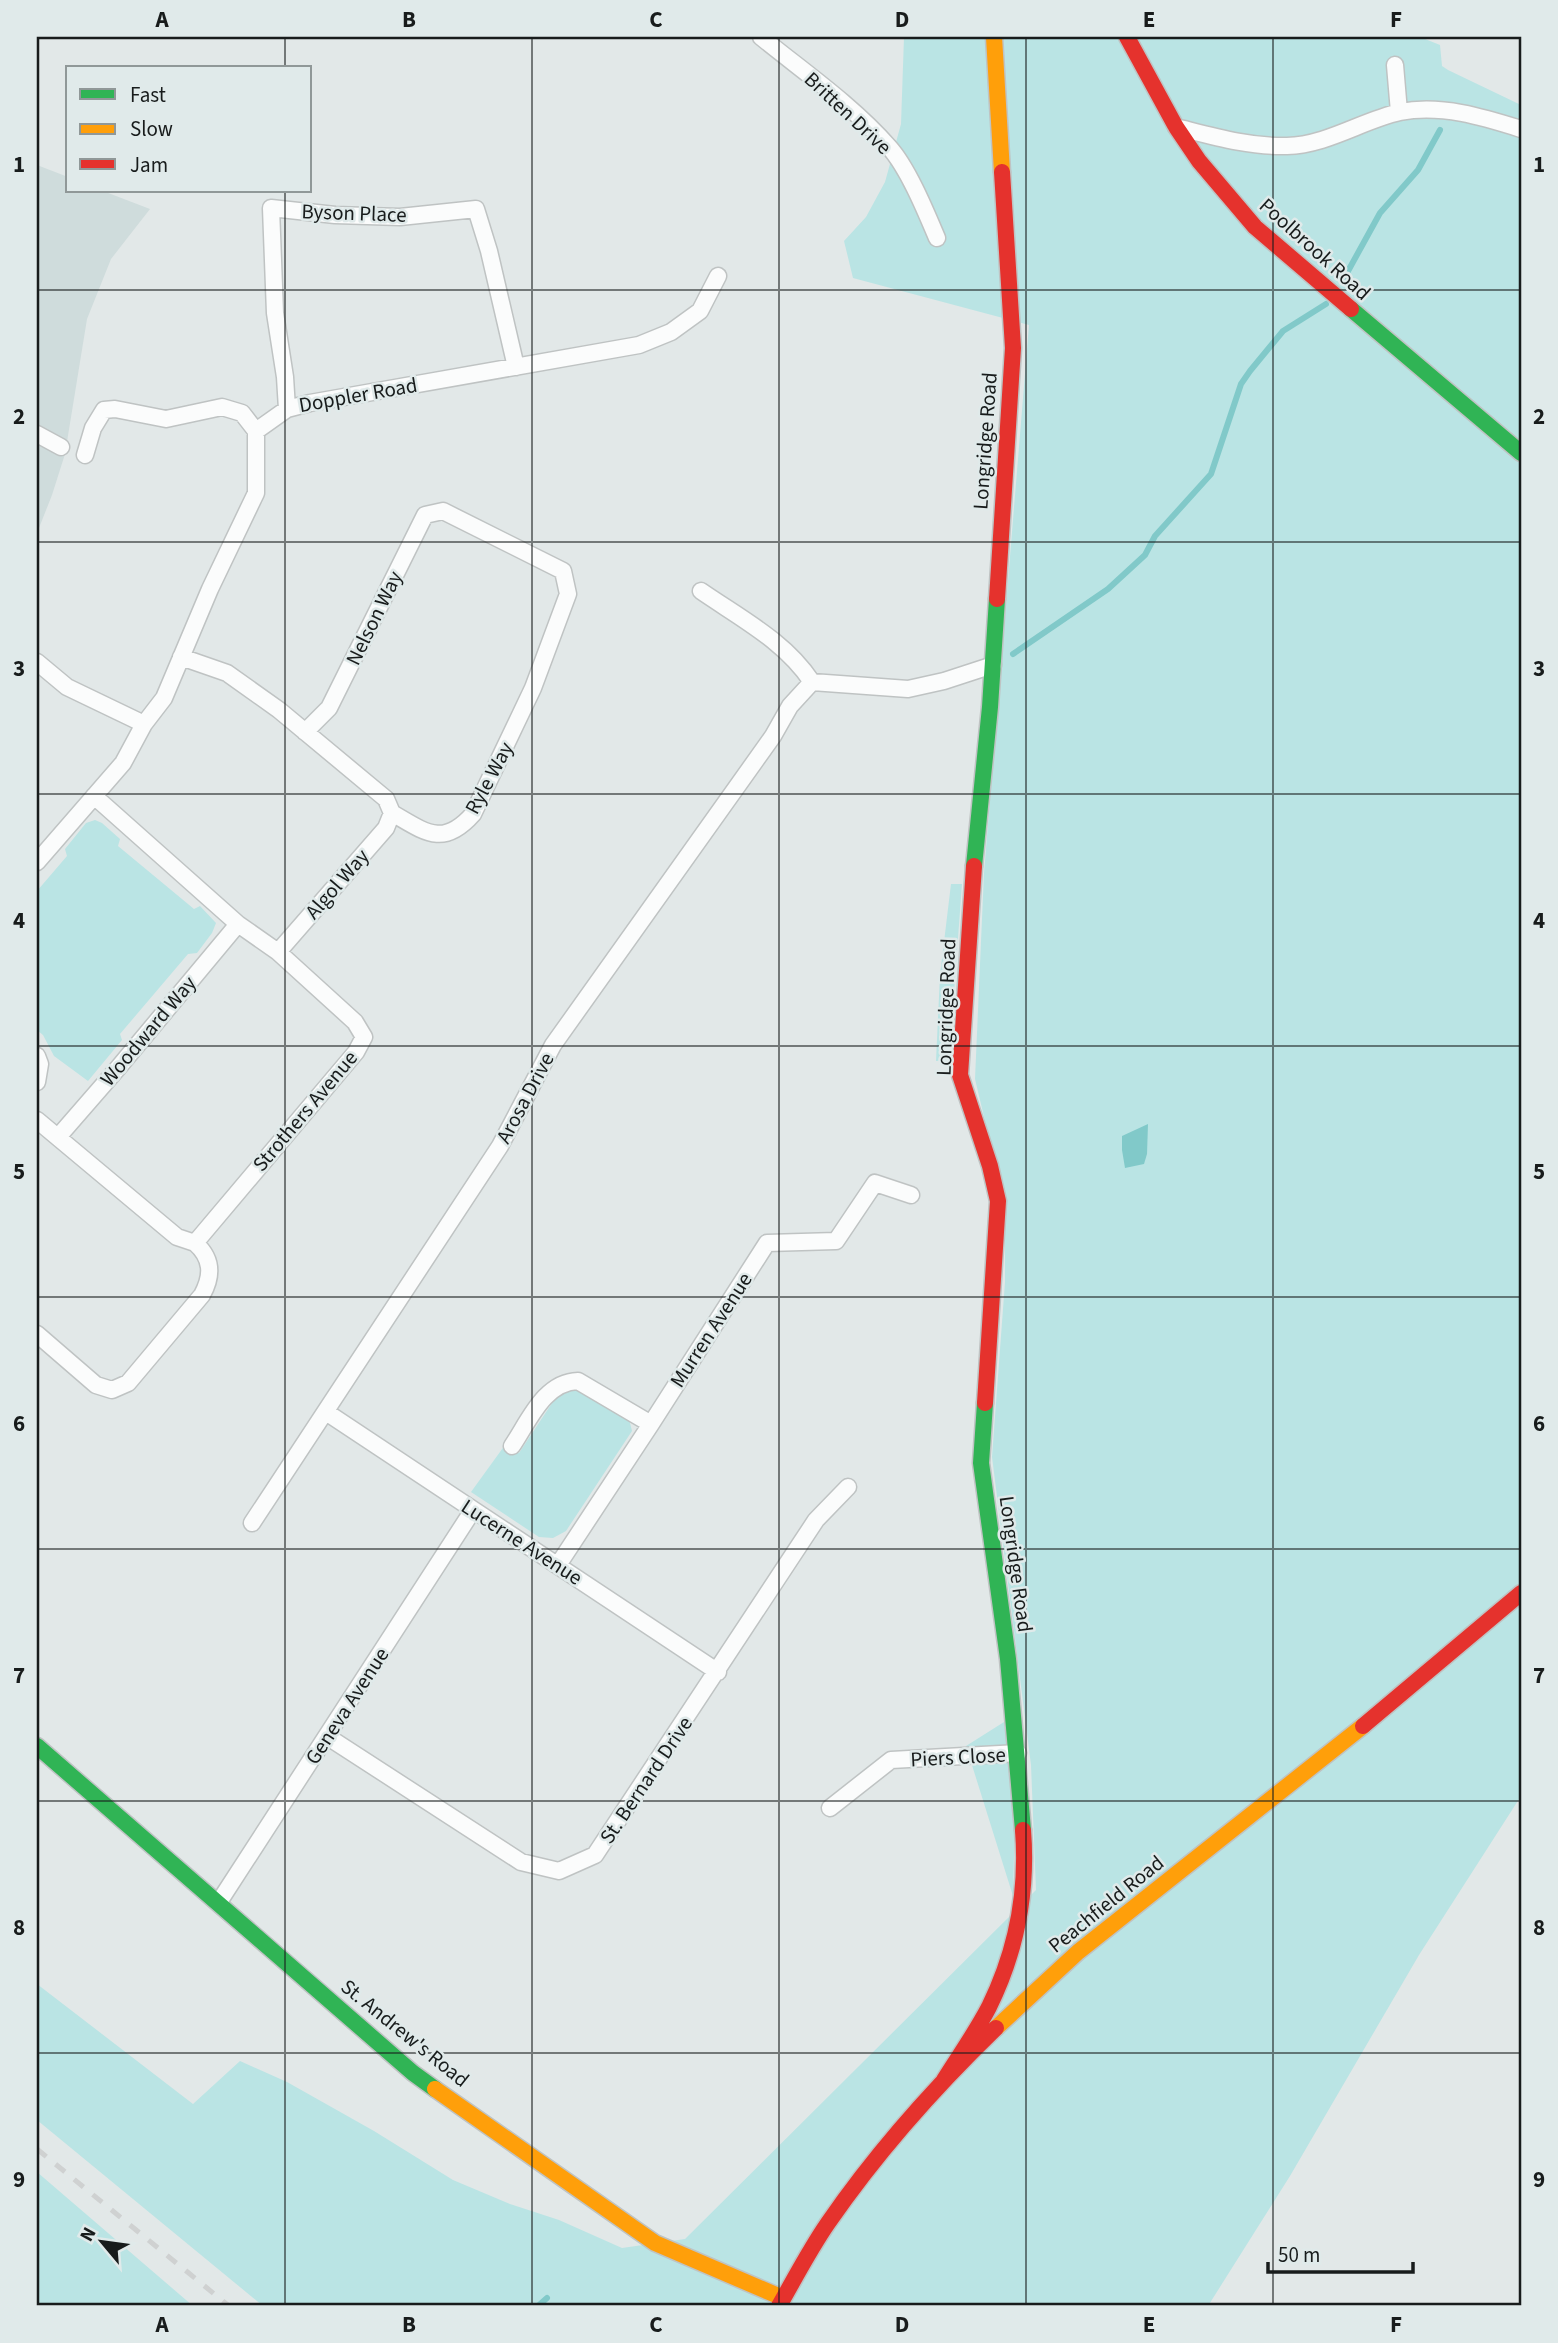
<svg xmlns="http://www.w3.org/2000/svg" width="1558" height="2343" font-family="'Source Sans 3',sans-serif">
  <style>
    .built { fill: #cfdcdc }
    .green { fill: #bae4e4 }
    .water { fill: #81c9c9 }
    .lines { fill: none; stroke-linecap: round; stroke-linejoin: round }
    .stream { stroke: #81c9c9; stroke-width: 6 }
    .street-casing { stroke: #bfc3c3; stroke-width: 19 }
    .fast-casing { stroke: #bfc3c3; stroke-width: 19 }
    .slow-casing { stroke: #bfc3c3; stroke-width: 19 }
    .jam-casing { stroke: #bfc3c3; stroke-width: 19 }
    .street { stroke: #fbfcfc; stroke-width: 16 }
    .fast { stroke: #30b455; stroke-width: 16 }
    .slow { stroke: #ff9f0a; stroke-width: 16 }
    .jam { stroke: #e5322d; stroke-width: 16 }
    .rail { stroke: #cfd1d1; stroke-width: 5; stroke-dasharray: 12 12; stroke-linecap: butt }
    .grid { fill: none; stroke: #181c1c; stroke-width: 2; stroke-opacity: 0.55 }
    .labels { text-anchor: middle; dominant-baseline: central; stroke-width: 5; stroke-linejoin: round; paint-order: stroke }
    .street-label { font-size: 21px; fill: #181c1c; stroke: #e0eaea }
    .neatline { fill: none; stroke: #181c1c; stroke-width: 2.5 }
    .grid-label { font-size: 23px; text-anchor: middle; font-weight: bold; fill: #181c1c }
  </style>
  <rect width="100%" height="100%" fill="#e2e8e8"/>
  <path class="built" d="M37 165 68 177V191H103L150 209 111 259 87 319 65 454 52 495 37 533Z"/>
  <path class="green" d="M904 37H1420L1440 45 1442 66 1448 70 1521 105V1796L1419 1955 1290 2176 1208 2306H263L37 2120V1984L193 2104 240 2061 287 2082 374 2131 453 2180 510 2204 559 2220 622 2248 685 2239 1036 1890 1031 1765 992 1457 1005 1282V1205L975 1079 984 873 1029 325 853 278 844 241 866 217 885 182 901 124Z
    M95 820 102 823 120 839 118 846 194 909 200 906 216 923 212 933 197 953 188 954 120 1034 122 1040 88 1081 54 1056 43 1035 37 1030V891L67 856 65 849 86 823Z
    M951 884H962L949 1060 936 1061 940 975Z
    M578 1387 629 1419 632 1431 566 1531 553 1538 539 1537 471 1492 505 1445 519 1453 558 1394 567 1388Z
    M1004 1722 1015 1815 1013 1896 966 1746Z
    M37 2172 193 2306H37Z"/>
  <path class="water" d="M1148 1124 1147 1154 1144 1164 1125 1168 1122 1150V1136Z"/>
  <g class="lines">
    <path class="stream" d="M1342 282 1380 213 1418 170 1440 130
      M1013 654 1108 589 1145 555 1155 536 1211 474 1241 384 1250 371 1283 331 1326 304
      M538 2306 547 2298"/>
    <defs>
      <path id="street" d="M761 37C804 72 852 105 889 147 908 168 926 212 937 238
        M1395 65 1399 112
        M1176 127C1212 136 1249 147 1287 146 1327 145 1363 120 1400 112 1441 104 1483 117 1521 129
        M287 409 285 377 275 313 271 208 335 215 400 217 476 209 489 251 516 367
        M37 434 61 447
        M85 455 93 428 104 410 115 409 166 419 222 407 242 413 256 431
        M701 591C740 618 785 641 812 682
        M181 657 227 673 279 710 386 799 392 813C425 832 443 848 473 814L533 688 568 594 563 571 443 511 425 515 329 708 305 732
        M37 662 67 687 144 724
        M37 862 123 763 144 724 164 698 210 589 256 493V431L287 409 310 403 639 345 671 332 700 311 718 276
        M278 952 386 828 392 813
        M37 1056 40 1064 37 1082
        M37 1120 177 1237 195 1243 356 1052 364 1037 355 1022 278 952 238 924 94 796
        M58 1137 118 1068 238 924
        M37 1334 96 1385 112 1390 128 1383 202 1295C213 1275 212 1258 195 1243
        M326 1412 718 1672
        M512 1446C529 1421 544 1382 578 1381L651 1424
        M252 1523 500 1146 553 1045 773 736 790 706 812 682 908 689 944 681 993 665
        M558 1565 651 1424 767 1243 836 1241 875 1183 911 1195
        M328 1737 521 1862 559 1871 595 1855 816 1520 848 1487
        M830 1808 891 1760 1018 1753
        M219 1902 473 1510"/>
      <path id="fast" d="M1351 309 1521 453
        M974 866 990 707 997 599
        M985 1403 981 1463 1008 1659 1023 1830
        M37 1746 413 2073 435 2089"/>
      <path id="slow" d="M994 37 1002 172
        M996 2028 1078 1952 1363 1726
        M435 2089 655 2243 783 2298"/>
      <path id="jam" d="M1127 37 1176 127 1199 161 1255 227 1351 309
        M997 599 1013 348 1002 172
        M974 866 960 1075 990 1166 998 1201 985 1403
        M1363 1726 1521 1593
        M944 2080C959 2056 976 2032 989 2007 1017 1950 1028 1893 1023 1830
        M779 2306C795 2278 810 2249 828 2223 877 2152 934 2088 996 2028"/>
    </defs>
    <use href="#street" class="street-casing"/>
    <use href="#fast" class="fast-casing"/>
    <use href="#slow" class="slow-casing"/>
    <use href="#jam" class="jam-casing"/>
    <use href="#street" class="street"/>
    <use href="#fast" class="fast"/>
    <use href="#slow" class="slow"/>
    <use href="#jam" class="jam"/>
    <path class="rail" d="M37 2149 229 2306"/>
  </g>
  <path class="grid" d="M285 37V68M532 37V2306M779 37V2306M1026 37V2306M1273 37V2306M285 191V2306M37 290H1521M37 542H1521M37 794H1521M37 1046H1521M37 1297H1521M37 1549H1521M37 1801H1521M37 2053H1521"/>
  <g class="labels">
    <g class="street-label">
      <text transform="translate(848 113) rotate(43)">Britten Drive</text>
      <text transform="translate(354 213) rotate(2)">Byson Place</text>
      <text transform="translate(1315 249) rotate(42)">Poolbrook Road</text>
      <text transform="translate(358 395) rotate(-10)">Doppler Road</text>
      <text transform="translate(985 441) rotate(-86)">Longridge Road</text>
      <text transform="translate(374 618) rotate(-64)">Nelson Way</text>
      <text transform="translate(489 778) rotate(-62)">Ryle Way</text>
      <text transform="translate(337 884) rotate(-49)">Algol Way</text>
      <text transform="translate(946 1007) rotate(-88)">Longridge Road</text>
      <text transform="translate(148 1031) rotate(-50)">Woodward Way</text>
      <text transform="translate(525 1098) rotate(-62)">Arosa Drive</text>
      <text transform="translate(305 1111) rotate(-50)">Strothers Avenue</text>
      <text transform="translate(711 1330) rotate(-57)">Murren Avenue</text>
      <text transform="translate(522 1542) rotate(33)">Lucerne Avenue</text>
      <text transform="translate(1016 1564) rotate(82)">Longridge Road</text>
      <text transform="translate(347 1706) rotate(-57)">Geneva Avenue</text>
      <text transform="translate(958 1757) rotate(-3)">Piers Close</text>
      <text transform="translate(646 1780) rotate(-56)">St. Bernard Drive</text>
      <text transform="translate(1106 1904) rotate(-39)">Peachfield Road</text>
      <text transform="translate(405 2033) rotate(39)">St. Andrew's Road</text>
    </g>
  </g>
  <rect width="1558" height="2343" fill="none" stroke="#e0eaea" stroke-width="77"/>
  <rect x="66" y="66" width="245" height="126" fill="#e0eaea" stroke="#909898" stroke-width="2"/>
  <rect x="80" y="89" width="35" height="10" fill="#30b455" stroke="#909898" stroke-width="2"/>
  <text x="130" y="102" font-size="21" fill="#181c1c">Fast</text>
  <rect x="80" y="124" width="35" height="10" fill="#ff9f0a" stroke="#909898" stroke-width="2"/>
  <text x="130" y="136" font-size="21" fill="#181c1c">Slow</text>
  <rect x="80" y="159" width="35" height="10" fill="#e5322d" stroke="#909898" stroke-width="2"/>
  <text x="130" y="172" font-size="21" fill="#181c1c">Jam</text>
  <g transform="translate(102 2242) rotate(299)" stroke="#e0eaea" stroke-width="5" paint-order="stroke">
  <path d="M0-5L12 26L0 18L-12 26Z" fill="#181c1c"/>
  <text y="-10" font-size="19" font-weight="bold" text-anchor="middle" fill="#181c1c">N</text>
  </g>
  <path d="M1268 2262v10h145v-10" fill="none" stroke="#181c1c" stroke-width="3.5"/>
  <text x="1278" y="2262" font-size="21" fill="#181c1c" stroke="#e0eaea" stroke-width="5" paint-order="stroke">50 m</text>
  <rect x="38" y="38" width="1482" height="2266" class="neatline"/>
  <g class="grid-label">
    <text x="162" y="27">A</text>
    <text x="409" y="27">B</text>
    <text x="656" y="27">C</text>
    <text x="902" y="27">D</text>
    <text x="1149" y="27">E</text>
    <text x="1396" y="27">F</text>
    <text x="19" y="172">1</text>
    <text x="1539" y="172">1</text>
    <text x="19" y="424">2</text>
    <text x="1539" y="424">2</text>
    <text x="19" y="676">3</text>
    <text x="1539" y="676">3</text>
    <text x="19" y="928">4</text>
    <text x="1539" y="928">4</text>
    <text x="19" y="1179">5</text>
    <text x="1539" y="1179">5</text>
    <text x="19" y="1431">6</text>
    <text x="1539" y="1431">6</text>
    <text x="19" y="1683">7</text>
    <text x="1539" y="1683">7</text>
    <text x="19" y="1935">8</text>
    <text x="1539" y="1935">8</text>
    <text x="19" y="2187">9</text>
    <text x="1539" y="2187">9</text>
    <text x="162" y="2332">A</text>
    <text x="409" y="2332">B</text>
    <text x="656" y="2332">C</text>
    <text x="902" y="2332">D</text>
    <text x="1149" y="2332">E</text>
    <text x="1396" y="2332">F</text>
  </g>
</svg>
